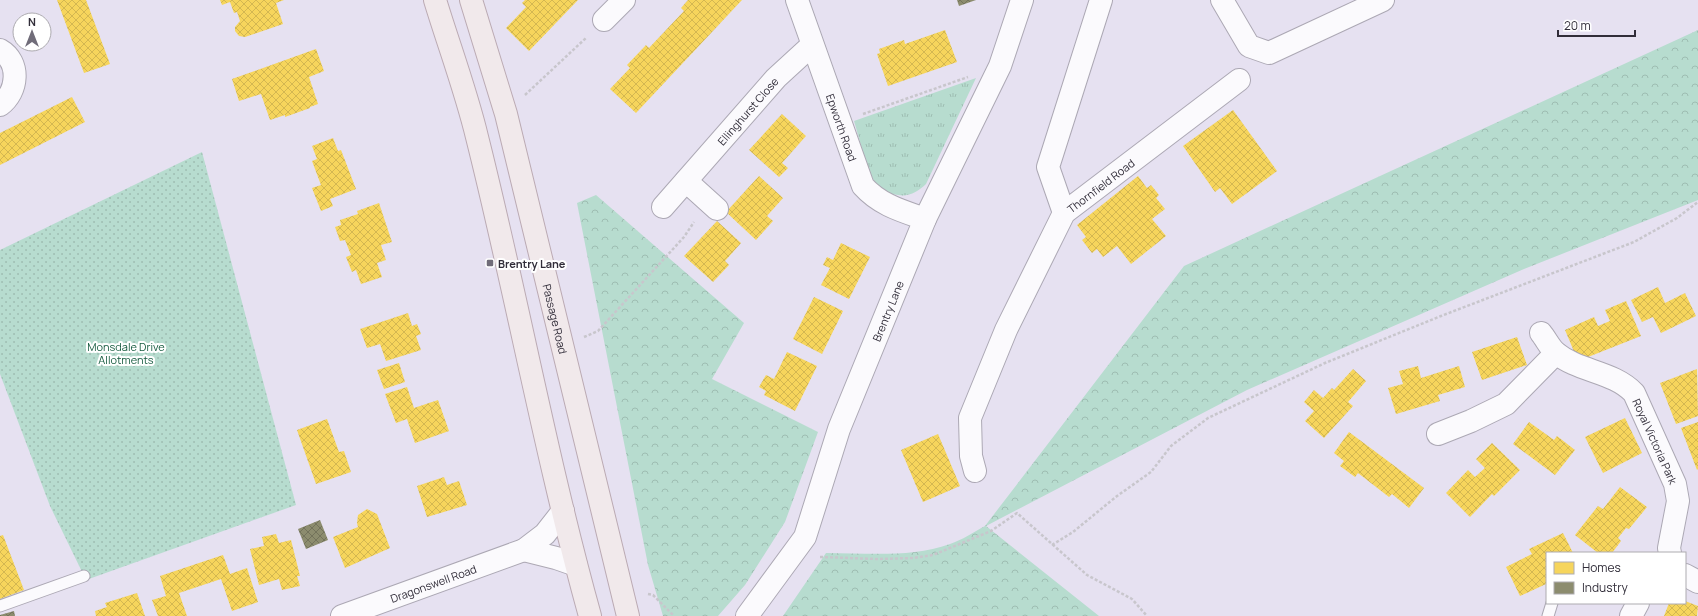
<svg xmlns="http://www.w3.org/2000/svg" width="1698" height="616" font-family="Manrope,sans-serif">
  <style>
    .grass { fill: url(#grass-tufts) }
    .forest { fill: url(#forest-crowns) }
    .garden { fill: url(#garden-dots) }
    .homes { fill: url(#homes-cross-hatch) }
    .industry { fill: url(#industry-cross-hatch) }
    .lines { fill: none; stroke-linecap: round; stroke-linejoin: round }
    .lane-casing { stroke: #aca8b4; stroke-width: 13 }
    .street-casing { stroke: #aca8b4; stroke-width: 24 }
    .primary-casing { stroke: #bbaab3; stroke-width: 24 }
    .path { stroke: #c8c6cc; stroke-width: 2.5; stroke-dasharray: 3 2; stroke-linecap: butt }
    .lane { stroke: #fbfafd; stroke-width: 11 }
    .street { stroke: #fbfafd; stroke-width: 22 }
    .primary { stroke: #f1e9eb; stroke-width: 22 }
    .poi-dot { fill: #706c79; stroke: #fff; stroke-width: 1.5 }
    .labels { text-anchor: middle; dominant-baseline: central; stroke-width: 4; stroke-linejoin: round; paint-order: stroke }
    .street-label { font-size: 11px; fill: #312d39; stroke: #fff }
    .poi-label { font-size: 11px; font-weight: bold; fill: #312d39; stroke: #fff; text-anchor: start }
    .park-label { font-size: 11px; fill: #165b3f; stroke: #fff }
  </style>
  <defs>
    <pattern id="grass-tufts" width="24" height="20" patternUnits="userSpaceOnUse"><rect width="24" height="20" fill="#b7dccf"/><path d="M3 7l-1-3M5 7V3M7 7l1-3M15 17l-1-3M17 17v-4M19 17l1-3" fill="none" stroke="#9ebdb2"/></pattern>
    <pattern id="forest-crowns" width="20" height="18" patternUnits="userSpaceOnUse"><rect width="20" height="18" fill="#b7dccf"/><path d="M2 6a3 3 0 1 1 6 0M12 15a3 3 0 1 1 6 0" fill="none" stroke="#9ebdb2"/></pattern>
    <pattern id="garden-dots" width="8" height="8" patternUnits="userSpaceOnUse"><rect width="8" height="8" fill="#b7dccf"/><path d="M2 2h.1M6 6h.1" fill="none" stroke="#9ebdb2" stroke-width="1.8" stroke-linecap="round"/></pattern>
    <pattern id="homes-cross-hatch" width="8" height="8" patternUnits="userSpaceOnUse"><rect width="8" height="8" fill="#f6d55c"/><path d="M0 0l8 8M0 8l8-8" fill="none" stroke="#d3b751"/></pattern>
    <pattern id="industry-cross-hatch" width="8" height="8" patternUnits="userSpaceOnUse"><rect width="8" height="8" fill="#8c8c6e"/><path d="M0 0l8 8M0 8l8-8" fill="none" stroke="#73735b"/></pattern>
  </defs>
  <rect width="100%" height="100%" fill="#e6e1f1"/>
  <path class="grass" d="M976 78 926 184C919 191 909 197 898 195 890 194 882 192 877 185 867 173 859 137 854 121Z"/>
  <path class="forest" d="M1698 30V200L1524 269 1247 390 986 526 1099 616H783L826 553C867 553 911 558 950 544 962 540 974 532 985 526L1184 266Z
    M596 195 744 323 712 379 818 432 785 522 745 585 718 616H663L648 565 577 203Z"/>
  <path class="garden" d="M202 152 296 505 86 580 50 506 0 374V250Z"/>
  <path class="homes" d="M57 0H86L110 64 84 73Z
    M220 0H284L276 3 283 24 245 37 239 36 235 31V27L240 21 237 12 234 13 230 2 222 5Z
    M525 0H578L529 51 506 28 526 7 522 3Z
    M688 0H742L636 113 610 89 630 68 627 65 646 45 649 48 684 11 681 8Z
    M945 30 957 62 888 86 877 54 880 53 879 49 904 40 905 44Z
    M316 49 324 71 309 77 318 104 310 107V108L285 117V115L270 120 261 94 239 101 232 79Z
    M72 97 85 122 0 165V133Z
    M1233 110 1277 171 1232 204 1220 188 1215 192 1183 146Z
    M782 114 806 136 782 163 788 168 779 177 749 150Z
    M333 138 338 151 341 150 356 189 330 199 333 206 321 211 312 188 321 185 312 161 317 159 312 146Z
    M759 176 783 198 767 216 773 221 756 240 726 212Z
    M1138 176 1147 188 1151 185 1159 195 1156 198 1165 209 1152 219 1166 236 1131 264 1117 246 1103 257 1097 249 1092 253 1082 240 1086 237 1077 225Z
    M379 203 392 242 381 245 386 260 377 263 382 277 361 284 356 270 352 272 346 257 351 255 345 240 340 241 335 227 341 225 340 220 358 214 357 211Z
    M717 221 741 243 725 261 729 265 713 282 684 256Z
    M841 243 870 257 849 299 821 285 830 268 823 265 827 257 833 260Z
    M1658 287 1665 303 1685 293 1696 316 1661 333 1653 317 1642 322 1631 300Z
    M814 297 843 311 822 354 793 339Z
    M1626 301 1641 336 1578 361 1565 330 1594 317 1598 326 1610 321 1605 310Z
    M408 313 412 326 417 324 421 334 416 336 421 350 386 361 380 344 367 348 360 329Z
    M1517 337 1527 365 1482 380 1472 352Z
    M787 352 817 366 795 411 764 395 766 391 759 387 766 375 774 379Z
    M399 363 405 382 384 389 377 370Z
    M1418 366 1421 378 1459 366 1465 387 1438 395 1440 401 1396 414 1388 388 1403 384 1399 371Z
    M1353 369 1366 381 1348 402 1353 406 1324 438 1305 421 1314 411 1304 402 1314 390 1323 398 1332 388 1334 390Z
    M1697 369 1698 416 1676 424 1660 383Z
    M407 387 414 408 438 400 449 431 415 443 407 419 396 423 385 394Z
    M1625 418 1642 453 1603 473 1585 437Z
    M327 419 339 452 344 451 351 472 316 484 297 430Z
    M1529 422 1554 440 1557 436 1575 450 1555 475 1513 444Z
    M1698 422V469L1697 470 1681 428Z
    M1349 432 1424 488 1409 508 1392 494 1389 497 1358 473 1355 477 1340 466 1344 461 1334 453Z
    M938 434 960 486 923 502 901 450Z
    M1492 443 1520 470 1494 496 1492 494 1470 517 1446 493 1468 470 1475 477 1485 468 1476 459Z
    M444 477 447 485 459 481 467 505 427 517 417 486Z
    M1620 487 1647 507 1629 529 1626 528 1618 538 1621 541 1612 553H1598L1575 535 1598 506 1603 509Z
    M367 509 377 514 390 548 345 568 333 537 358 527 357 523 358 515Z
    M1563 533 1573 553H1547L1546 584 1520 596 1506 567 1532 554 1529 549Z
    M276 534 279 543 291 540 300 576H297L300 586 282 590 279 579 259 585 250 549 264 546 262 537Z
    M3 535 24 590 0 599V536Z
    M223 555 230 574 247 568 258 602 232 611 221 579 179 593 187 616H158L152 600 166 596 160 576Z
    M137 593 145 616H96L95 611 107 607 105 603Z
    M1685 601 1698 606 1697 616H1664L1669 603H1685Z"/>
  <path class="industry" d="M957 0H976L959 6Z
    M320 520 328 540 306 549 298 529Z
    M14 611 15 616H0V615Z"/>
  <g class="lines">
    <defs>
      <path id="lane" d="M0 606 84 576
        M1548 616 1552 603"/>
      <g id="street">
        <path id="s1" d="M797 0 863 186C880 205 902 211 925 219"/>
        <path d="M1222 0 1249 46 1269 53 1383 0"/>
        <path d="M604 20 624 0"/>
        <path d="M0 50C21 62 18 92 0 105"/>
        <path d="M686 181 717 209"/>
        <path id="s2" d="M663 207 776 78 812 45"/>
        <path d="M1064 213 1048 167 1101 0"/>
        <path id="s3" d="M1541 333C1546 339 1550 348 1556 353 1579 372 1613 371 1634 393L1675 484 1678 501 1669 548 1670 553"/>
        <path d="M1438 434 1471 421 1506 404 1556 353"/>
        <path id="s4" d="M975 471 971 456 970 418 1006 330 1064 213 1239 80"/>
        <path d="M524 550 556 558 576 565"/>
        <path d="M1685 575 1698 582"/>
        <path id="s5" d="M342 616 524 550 545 534 563 511"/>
        <path id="s6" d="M747 616 805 537 839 429 925 219 1000 66 1022 0"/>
        <path d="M1631 616 1638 603"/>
      </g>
      <g id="primary">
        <path d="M435 0C449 46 466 91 477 137 517 296 546 458 590 616"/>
        <path id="s7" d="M471 0 506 114 628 616"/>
      </g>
    </defs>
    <use href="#lane" class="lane-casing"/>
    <use href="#street" class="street-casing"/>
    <use href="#primary" class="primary-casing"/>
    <path class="path" d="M525 95 587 37
      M863 114 968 77
      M584 337 598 331 684 237 694 222
      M1052 545 1073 532 1117 496 1151 472 1171 446 1208 418 1325 363 1441 316 1634 242 1677 218 1698 202
      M820 557 878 559 913 558 933 555 991 531 1017 513 1087 575 1132 599 1147 616
      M648 594 653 595 674 616"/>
    <use href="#lane" class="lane"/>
    <use href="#street" class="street"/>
    <use href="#primary" class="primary"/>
  </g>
  <rect class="poi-dot" x="486" y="259" width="8" height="8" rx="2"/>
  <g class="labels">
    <g class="street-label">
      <text stroke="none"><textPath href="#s2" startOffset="128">Ellinghurst Close</textPath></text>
      <text stroke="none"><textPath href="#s1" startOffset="135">Epworth Road</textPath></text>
      <text stroke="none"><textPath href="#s4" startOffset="325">Thornfield Road</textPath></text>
      <text stroke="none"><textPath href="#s6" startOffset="339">Brentry Lane</textPath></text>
      <text stroke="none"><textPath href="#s7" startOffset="330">Passage Road</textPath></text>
      <text stroke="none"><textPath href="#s3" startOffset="166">Royal Victoria Park</textPath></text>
      <text stroke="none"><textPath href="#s5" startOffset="97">Dragonswell Road</textPath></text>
    </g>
    <g class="poi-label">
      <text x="498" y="263">Brentry Lane</text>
    </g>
    <g class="park-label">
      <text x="126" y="346">Monsdale Drive<tspan x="126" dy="13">Allotments</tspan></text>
    </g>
  </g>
  <rect x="1546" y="552" width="140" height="52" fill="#ffffff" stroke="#adabb0"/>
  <rect x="1554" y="562" width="20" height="12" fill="#f6d55c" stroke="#adabb0"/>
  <text x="1582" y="572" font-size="12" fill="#312d39">Homes</text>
  <rect x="1554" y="582" width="20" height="12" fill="#8c8c6e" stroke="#adabb0"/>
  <text x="1582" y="592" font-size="12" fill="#312d39">Industry</text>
  <g transform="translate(32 32)"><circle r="19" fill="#ffffff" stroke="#adabb0"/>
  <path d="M0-3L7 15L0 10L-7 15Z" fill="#706c79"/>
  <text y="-6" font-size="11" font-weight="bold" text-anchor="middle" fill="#312d39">N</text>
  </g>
  <path d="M1558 30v6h77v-6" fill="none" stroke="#312d39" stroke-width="2"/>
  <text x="1564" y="30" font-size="12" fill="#312d39" stroke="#ffffff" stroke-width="3" paint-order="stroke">20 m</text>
</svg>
